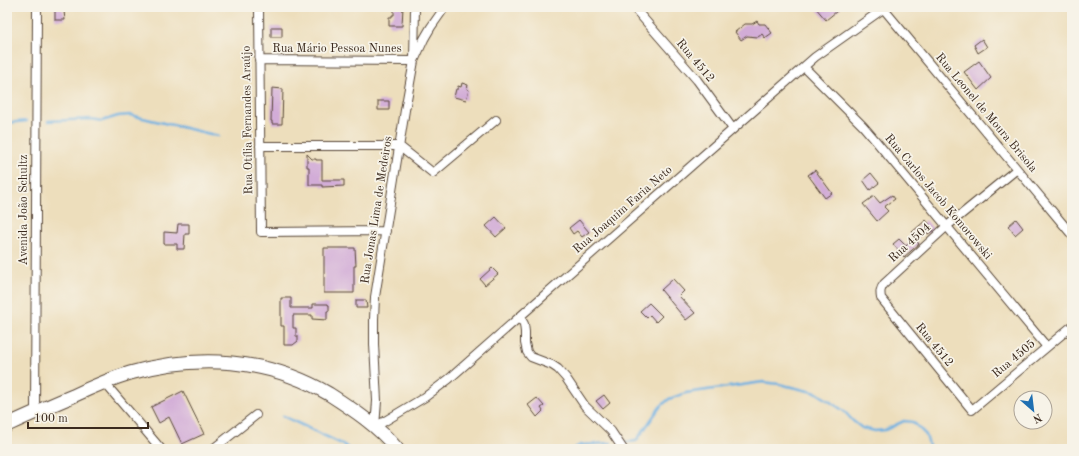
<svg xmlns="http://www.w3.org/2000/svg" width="1079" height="456" font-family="'Old Standard TT',serif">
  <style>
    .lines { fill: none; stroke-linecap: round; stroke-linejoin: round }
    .stream { stroke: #6db0e2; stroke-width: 2.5 }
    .building { fill: #d2acd7 }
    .street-casing { stroke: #564536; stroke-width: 10 }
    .primary-casing { stroke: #564536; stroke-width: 15 }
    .street { stroke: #fff; stroke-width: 8 }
    .primary { stroke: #fff; stroke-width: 13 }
    .labels { text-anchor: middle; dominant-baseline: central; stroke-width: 3.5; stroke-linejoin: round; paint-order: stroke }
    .street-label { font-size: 12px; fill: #3b2a1e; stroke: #f7f3e8 }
  </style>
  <rect width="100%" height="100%" fill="#f7f3e8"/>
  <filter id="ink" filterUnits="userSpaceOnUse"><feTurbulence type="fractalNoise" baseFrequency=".025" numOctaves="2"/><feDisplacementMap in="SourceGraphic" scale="8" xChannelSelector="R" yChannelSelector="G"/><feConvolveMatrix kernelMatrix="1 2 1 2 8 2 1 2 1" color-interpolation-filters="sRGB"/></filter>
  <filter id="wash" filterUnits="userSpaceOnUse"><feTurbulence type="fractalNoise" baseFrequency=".012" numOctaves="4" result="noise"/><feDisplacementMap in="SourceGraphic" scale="16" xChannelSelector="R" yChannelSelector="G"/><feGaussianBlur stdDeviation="0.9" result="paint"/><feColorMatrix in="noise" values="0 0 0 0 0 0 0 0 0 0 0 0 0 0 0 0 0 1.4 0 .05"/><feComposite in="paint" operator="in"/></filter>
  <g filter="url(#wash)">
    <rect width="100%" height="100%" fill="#eddebc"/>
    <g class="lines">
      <path class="stream" d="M48 121 91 119 102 121 118 116 130 115 219 136
        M7 123 27 121
        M283 416 344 445 349 449
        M626 442 636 441 660 407 669 399 686 393 763 382 779 384 817 393 844 411 853 421 862 428 875 431 885 430 904 421 913 422 926 435 930 449
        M573 449 580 445 611 443"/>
    </g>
    <g id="blocks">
      <path class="building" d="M55 7H61V9H63V11H64L65 20H55Z
        M394 7H403L402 26H389V17H392V15H394Z
        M815 7H842L826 20Z
        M757 21 759 24H765L772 33 765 38 762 34 758 37 747 36 741 40 735 32 745 24H752Z
        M271 27H282V37H271Z
        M982 39 987 47 978 53 974 45Z
        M979 61 991 78 978 90 964 72Z
        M462 83 468 85 467 89 469 90 466 100 454 97 456 89H458V86L461 87Z
        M272 88 283 89 282 124H272V121H271Z
        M378 101H389V110H378Z
        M307 154 312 159H316V160H322V180H344V186L322 187V185H309V167H307Z
        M815 170 832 193 825 198 808 175Z
        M871 173 879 183 870 190 863 180Z
        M892 195 895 199 884 207 888 211 877 221 863 204 874 196 880 203Z
        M496 217 506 228 496 237 486 226Z
        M1016 219 1023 228 1015 235 1008 226Z
        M579 220 589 232 582 237 577 231 573 234 569 228Z
        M926 220 934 230 928 234 926 231 917 238 912 232Z
        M178 224H189V234H185L184 249H177V244H164V232L177 233Z
        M914 238 919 244 904 257 893 244 899 239 906 246Z
        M324 248H355L356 266H354V293H324Z
        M492 268 498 274 485 285 480 279Z
        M673 279 684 291 679 296 695 313 686 320 661 290Z
        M281 298H291V308H313V304H328V305H329V311H327V320L312 319V315H293V328H296V336H298V341L293 345H284V326H281Z
        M356 300H366L367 308H356Z
        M649 303 662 316 656 322 650 315 647 318 640 311Z
        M183 391 204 434 182 444 169 417 159 423 151 407Z
        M604 395 610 403 603 409 596 401Z
        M537 398 544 406 541 408 543 411 537 417 528 405Z"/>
    </g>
  </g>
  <g filter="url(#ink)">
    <use href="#blocks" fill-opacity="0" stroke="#564536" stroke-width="1"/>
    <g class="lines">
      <defs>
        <path id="street" d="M259 7 261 232 386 231
          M882 7 1072 235
          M636 10 697 80 733 129
          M259 60 414 61 415 7
          M804 67 863 126 875 140 1047 347
          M260 146H399L433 173 496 120
          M1017 169 947 226 884 284C880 289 880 292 881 298L972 410 1072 326
          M520 317 524 324 525 332V343L527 352 531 357 552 365 558 369 566 378 585 406 611 431 623 449
          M104 382 161 449
          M35 413 37 7
          M375 427 425 397 449 379 815 57 883 9
          M375 427 377 401 374 344V319L375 297 405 110 414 61 424 39 431 27 445 7
          M213 449 256 415"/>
        <path id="primary" d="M7 425C29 415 51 405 73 396 92 387 110 379 130 373 197 354 268 358 329 394 354 410 378 426 397 449"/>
      </defs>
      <use href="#street" class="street-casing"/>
      <use href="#primary" class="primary-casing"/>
      <use href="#street" class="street"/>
      <use href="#primary" class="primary"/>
    </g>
  </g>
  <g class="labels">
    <g class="street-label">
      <text x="337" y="49">Rua Mário Pessoa Nunes</text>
      <text transform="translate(695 61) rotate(50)">Rua 4512</text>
      <text transform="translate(986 113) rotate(50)">Rua Leonel de Moura Brisola</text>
      <text transform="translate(248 120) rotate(-91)">Rua Otília Fernandes Araújo</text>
      <text transform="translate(938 197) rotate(50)">Rua Carlos Jacob Komorowski</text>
      <text transform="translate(24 210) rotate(-90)">Avenida João Schultz</text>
      <text transform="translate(377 210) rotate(-81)">Rua Jonas Lima de Medeiros</text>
      <text transform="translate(623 210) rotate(-41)">Rua Joaquim Faria Neto</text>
      <text transform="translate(910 243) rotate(-42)">Rua 4504</text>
      <text transform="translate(934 345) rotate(51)">Rua 4512</text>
      <text transform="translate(1014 359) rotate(-40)">Rua 4505</text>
    </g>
  </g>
  <rect width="1079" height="456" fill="none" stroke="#f7f3e8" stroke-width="24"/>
  <g transform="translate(1033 410) rotate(152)"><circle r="19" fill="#f7f3e8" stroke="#aca397"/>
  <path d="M0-3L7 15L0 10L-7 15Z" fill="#1f6fb2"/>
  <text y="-6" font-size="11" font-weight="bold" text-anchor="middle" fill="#3b2a1e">N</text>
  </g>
  <path d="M28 422v6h120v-6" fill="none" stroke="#3b2a1e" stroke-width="2"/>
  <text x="34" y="422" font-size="12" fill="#3b2a1e" stroke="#f7f3e8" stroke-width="3" paint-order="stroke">100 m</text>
</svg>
